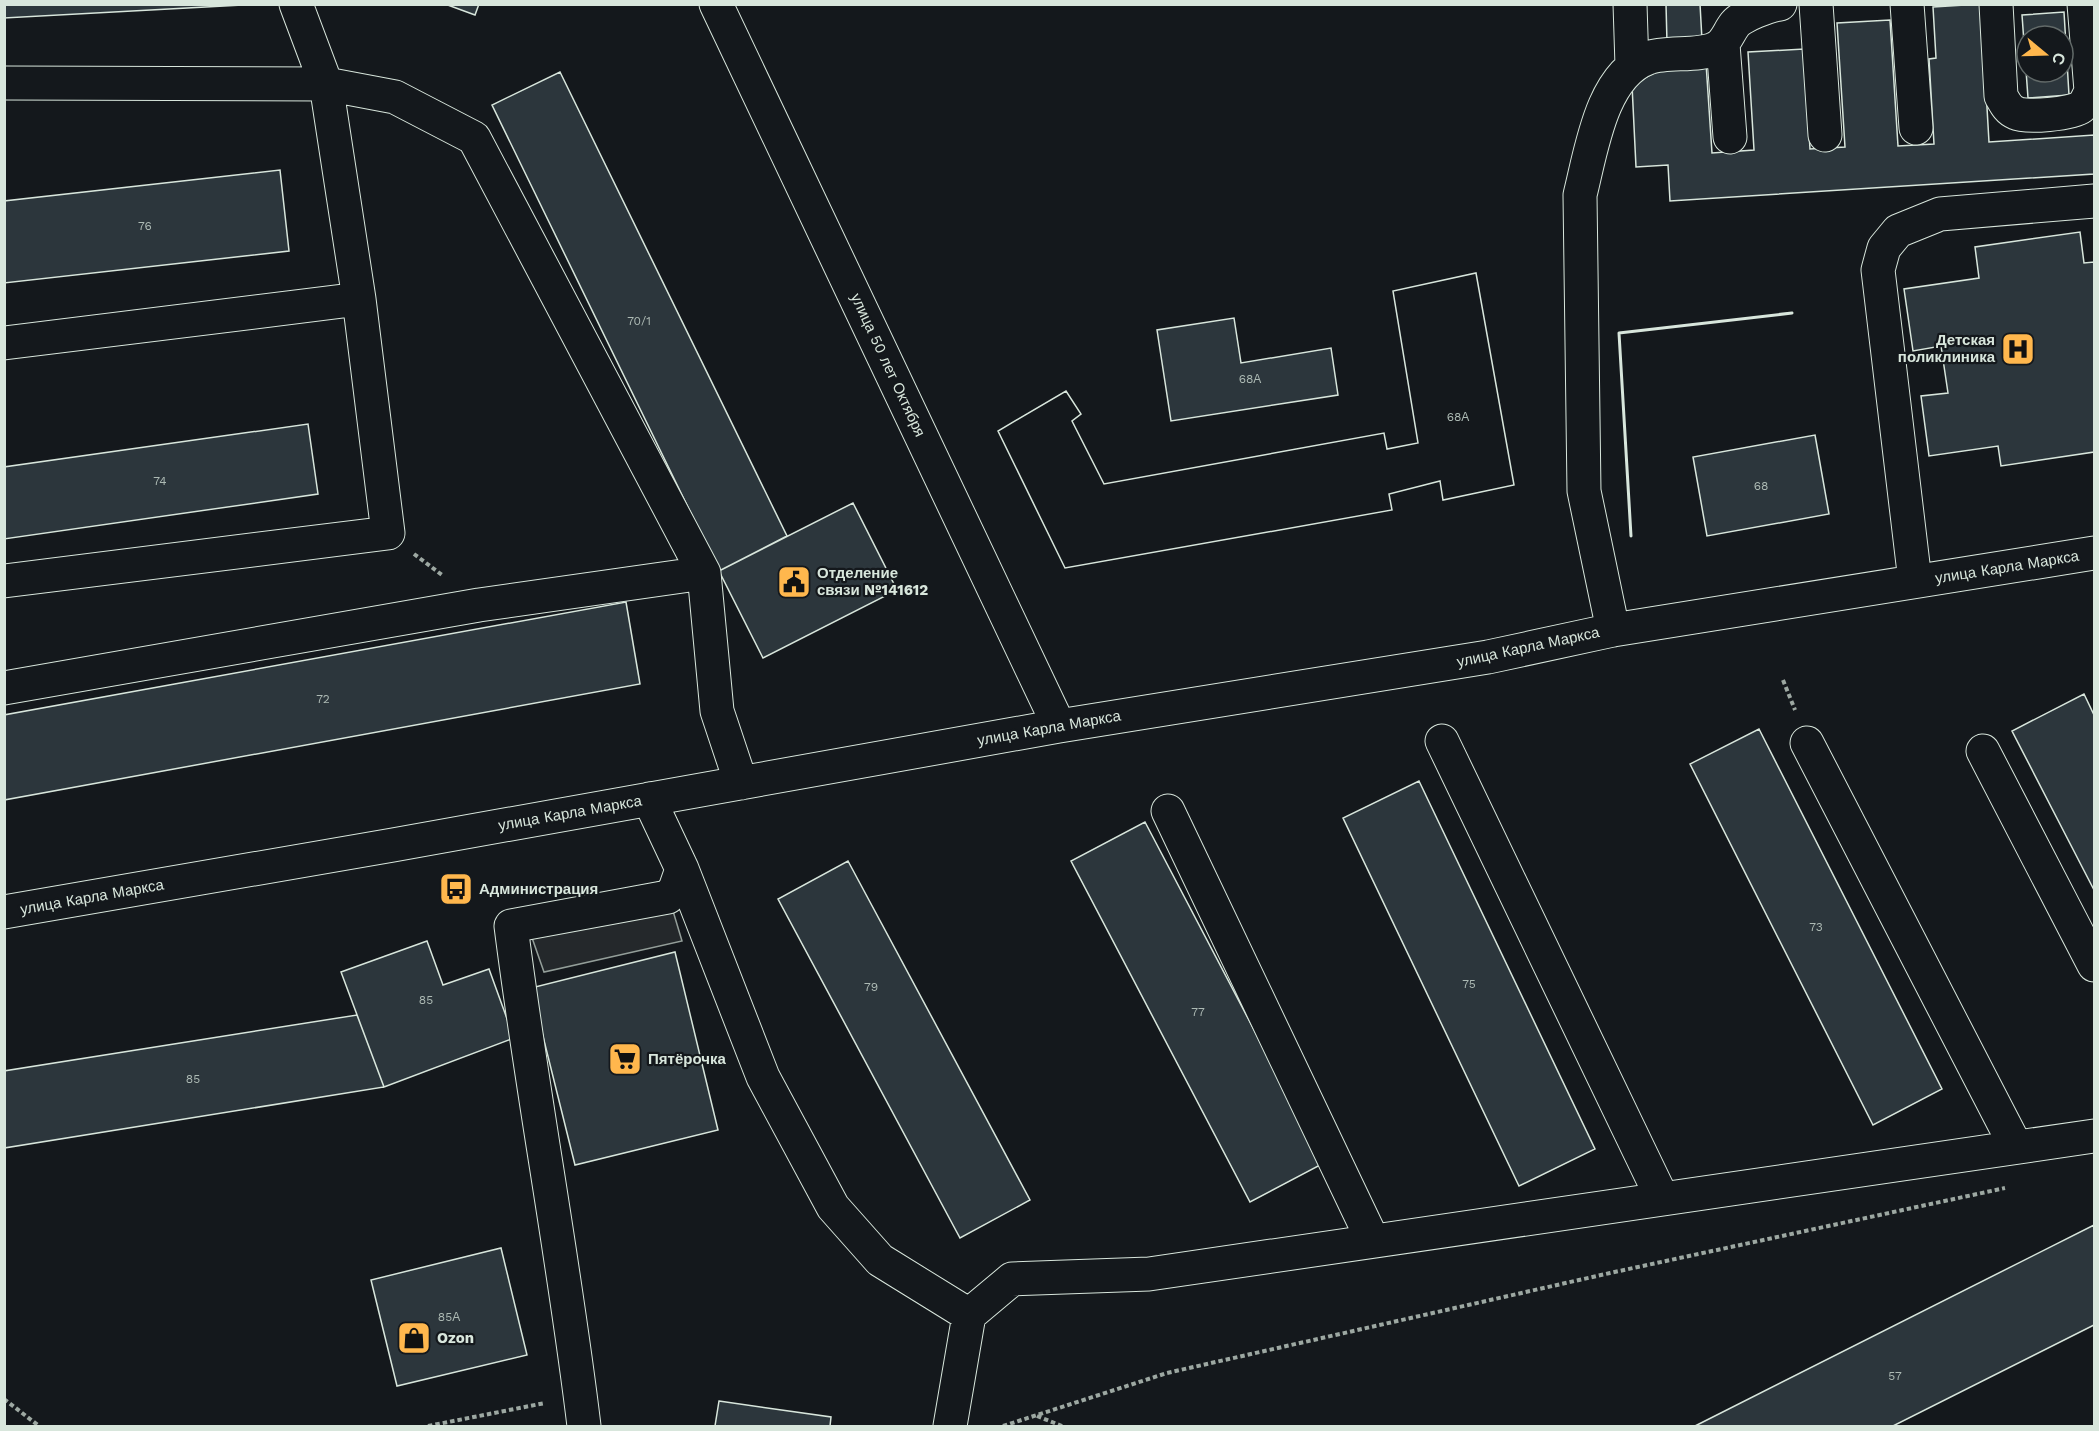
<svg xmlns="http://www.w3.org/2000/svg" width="2099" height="1431" font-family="'Work Sans',sans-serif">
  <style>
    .parking { fill: #24282b; stroke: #939e99; stroke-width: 1.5 }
    .building { fill: #2c363c; stroke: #d8e6dc; stroke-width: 1.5; fill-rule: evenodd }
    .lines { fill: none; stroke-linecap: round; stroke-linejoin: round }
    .minor-casing { stroke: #d8e6dc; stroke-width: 35 }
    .path { stroke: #9da8a2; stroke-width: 4; stroke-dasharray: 4.5 3; stroke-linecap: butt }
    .minor { stroke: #14181c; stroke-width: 33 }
    .wall { stroke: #d8e6dc; stroke-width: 3 }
    .labels { text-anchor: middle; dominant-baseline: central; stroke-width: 4.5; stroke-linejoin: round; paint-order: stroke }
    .number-label { font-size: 12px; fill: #adbab4 }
    .poi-label { font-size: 15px; font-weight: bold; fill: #d8e6dc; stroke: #14181c; text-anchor: start }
    .street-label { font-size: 15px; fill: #d8e6dc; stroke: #14181c }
  </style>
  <rect width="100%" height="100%" fill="#14181c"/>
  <path class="parking" d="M664 881 682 941 544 972 523 912Z"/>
  <path class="building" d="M4 4H242V5L4 18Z
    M445 4H479L475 15Z
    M1666 4H1700L1702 40 1667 43Z
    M1981 4 1989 142 2094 135V174L1670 201 1668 165 1636 167 1632 85 1668 65 1706 63 1712 153 1754 150 1748 52 1804 49 1810 149 1845 147 1837 23 1890 20 1898 146 1934 144 1929 59 1936 58 1933 7Z
    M2064 12 2069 95 2028 98 2022 15ZM2027 36H2063V72H2027Z
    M560 72 787 536 719 571 492 105Z
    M280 170 289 251 4 283V201Z
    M2080 232 2084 263 2094 262V452L2001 466 1998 446 1929 456 1921 396 1948 393 1941 346 1913 351 1904 289 1979 278 1975 247Z
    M1476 273 1514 485 1443 500 1440 481 1389 494 1392 510 1065 568 998 431 1066 391 1081 414 1072 421 1104 484 1384 433 1387 449 1418 443 1393 291Z
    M1476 273 1514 485 1443 500 1440 481 1389 494 1392 510 1065 568 998 431 1066 391 1081 414 1072 421 1104 484 1384 433 1387 449 1418 443 1393 291Z
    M1234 318 1241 363 1331 348 1338 395 1171 421 1157 330Z
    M308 424 318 494 4 539V467Z
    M1815 435 1829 514 1707 536 1693 457Z
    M853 503 897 590 763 658 719 571Z
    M626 602 640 684 4 800V715Z
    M2084 694 2094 715V890L2012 731Z
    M1759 729 1942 1089 1873 1125 1690 764Z
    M1419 781 1595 1149 1519 1186 1343 818Z
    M1145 822 1324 1163 1250 1202 1071 861Z
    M848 861 1030 1200 960 1238 778 899Z
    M427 941 443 985 489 969 514 1038 384 1087 341 972Z
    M675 952 718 1130 575 1165 531 988Z
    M357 1015 384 1087 4 1148V1071Z
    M2094 1225V1325L1893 1426H1695Z
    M501 1248 527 1355 397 1386 371 1280Z
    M719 1401 831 1417 830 1426H715Z"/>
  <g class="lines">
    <defs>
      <path id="minor" d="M296 4 326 84 359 299
        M716 4 1059 726
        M1630 4 1632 66
        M1816 4 1825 135
        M1907 4 1916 128
        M1996 4 2001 96C2005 103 2008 110 2016 113 2026 118 2072 114 2081 107 2086 103 2088 97 2091 91L2084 4
        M1723 44 1730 137
        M4 83 326 84 395 97 474 138 704 573 479 605 4 688
        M4 343 359 299 388 533 4 581
        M704 573 717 711 741 783
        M1915 581 1878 270 1884 248 1898 231 1940 214 2094 201
        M1613 630 1584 491 1580 195C1591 152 1601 75 1648 58 1666 51 1700 57 1716 48 1726 43 1728 33 1735 24 1741 16 1770 5 1780 4
        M1442 741 1662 1198
        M1807 743 2016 1147
        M1983 751 2094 965
        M649 799 682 869 763 1077 833 1207 880 1260 969 1315 950 1426
        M1168 811 1373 1241
        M4 912 393 845 1059 726 1488 657 1613 630 2094 553
        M969 1315 1012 1279 1149 1274 2094 1136
        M584 1426C564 1259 532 1093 511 926L668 897 675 889 682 869"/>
    </defs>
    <use href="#minor" class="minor-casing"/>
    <path class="path" d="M414 554 442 575
      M1783 680 1795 710
      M4 1399 39 1426
      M1037 1416 1062 1426
      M428 1426 545 1403
      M1003 1426 1167 1373 1610 1273 2005 1188"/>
    <use href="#minor" class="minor"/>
    <path class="wall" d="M1631 536 1619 333 1792 313"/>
  </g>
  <defs>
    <symbol id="hospital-square" viewBox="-11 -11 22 22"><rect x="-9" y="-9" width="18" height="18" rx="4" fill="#ffb74d" stroke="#14181c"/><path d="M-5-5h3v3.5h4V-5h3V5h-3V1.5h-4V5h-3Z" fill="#111"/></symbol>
    <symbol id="civic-square" viewBox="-11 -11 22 22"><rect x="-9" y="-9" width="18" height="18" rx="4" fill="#ffb74d" stroke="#14181c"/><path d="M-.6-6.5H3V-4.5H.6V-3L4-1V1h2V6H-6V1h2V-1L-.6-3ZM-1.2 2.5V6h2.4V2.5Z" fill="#111"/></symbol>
    <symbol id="bus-square" viewBox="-11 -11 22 22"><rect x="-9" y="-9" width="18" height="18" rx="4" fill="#ffb74d" stroke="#14181c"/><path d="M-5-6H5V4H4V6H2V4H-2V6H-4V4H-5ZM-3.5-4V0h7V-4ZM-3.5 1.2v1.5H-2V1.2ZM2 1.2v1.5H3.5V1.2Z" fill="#111"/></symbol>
    <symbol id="supermarket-square" viewBox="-11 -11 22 22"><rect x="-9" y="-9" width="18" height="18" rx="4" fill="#ffb74d" stroke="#14181c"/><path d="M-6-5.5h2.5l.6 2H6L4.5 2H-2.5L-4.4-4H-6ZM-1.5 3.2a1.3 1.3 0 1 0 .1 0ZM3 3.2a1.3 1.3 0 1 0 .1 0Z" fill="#111"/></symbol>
    <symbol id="shop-square" viewBox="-11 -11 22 22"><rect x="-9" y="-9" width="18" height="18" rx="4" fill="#ffb74d" stroke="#14181c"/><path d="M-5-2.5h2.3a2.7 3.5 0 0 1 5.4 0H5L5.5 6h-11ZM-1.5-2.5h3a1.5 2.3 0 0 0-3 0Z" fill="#111"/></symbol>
  </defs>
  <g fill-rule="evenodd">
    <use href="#hospital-square" x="1999" y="330" width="38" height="38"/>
    <use href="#civic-square" x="775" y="563" width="38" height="38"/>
    <use href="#bus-square" x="437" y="870" width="38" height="38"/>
    <use href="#supermarket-square" x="606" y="1040" width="38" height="38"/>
    <use href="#shop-square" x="395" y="1319" width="38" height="38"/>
  </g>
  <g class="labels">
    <g class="number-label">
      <text x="145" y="226">76</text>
      <text x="639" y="321">70/1</text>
      <text x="1250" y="379">68А</text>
      <text x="1458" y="417">68А</text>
      <text x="160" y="481">74</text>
      <text x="1761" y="486">68</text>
      <text x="323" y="699">72</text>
      <text x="1816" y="927">73</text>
      <text x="1469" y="984">75</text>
      <text x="871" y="987">79</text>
      <text x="426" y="1000">85</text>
      <text x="1198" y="1012">77</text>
      <text x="193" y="1079">85</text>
      <text x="449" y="1317">85А</text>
      <text x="1895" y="1376">57</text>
    </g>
    <g class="poi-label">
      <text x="1995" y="340" text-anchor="end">Детская<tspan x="1995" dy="17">поликлиника</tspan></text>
      <text x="817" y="573">Отделение<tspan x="817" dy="17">связи №141612</tspan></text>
      <text x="479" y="889">Администрация</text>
      <text x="648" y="1059">Пятёрочка</text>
      <text x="437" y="1338">Ozon</text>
    </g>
    <g class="street-label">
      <text transform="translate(888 365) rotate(65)">улица 50 лет Октября</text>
      <text transform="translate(2007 567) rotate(-9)">улица Карла Маркса</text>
      <text transform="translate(1528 647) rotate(-12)">улица Карла Маркса</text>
      <text transform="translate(1049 728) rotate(-10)">улица Карла Маркса</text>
      <text transform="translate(570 813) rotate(-10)">улица Карла Маркса</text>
      <text transform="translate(92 897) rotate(-10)">улица Карла Маркса</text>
    </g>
  </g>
  <rect width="2099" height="1431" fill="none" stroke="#d8e6dc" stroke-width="12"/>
  <g transform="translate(2045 54) rotate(109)"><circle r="28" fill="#14181c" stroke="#626a69" stroke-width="1.5"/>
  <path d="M0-4.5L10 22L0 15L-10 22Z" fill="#ffb74d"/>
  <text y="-9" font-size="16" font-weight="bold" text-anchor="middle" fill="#d8e6dc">С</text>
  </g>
</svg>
